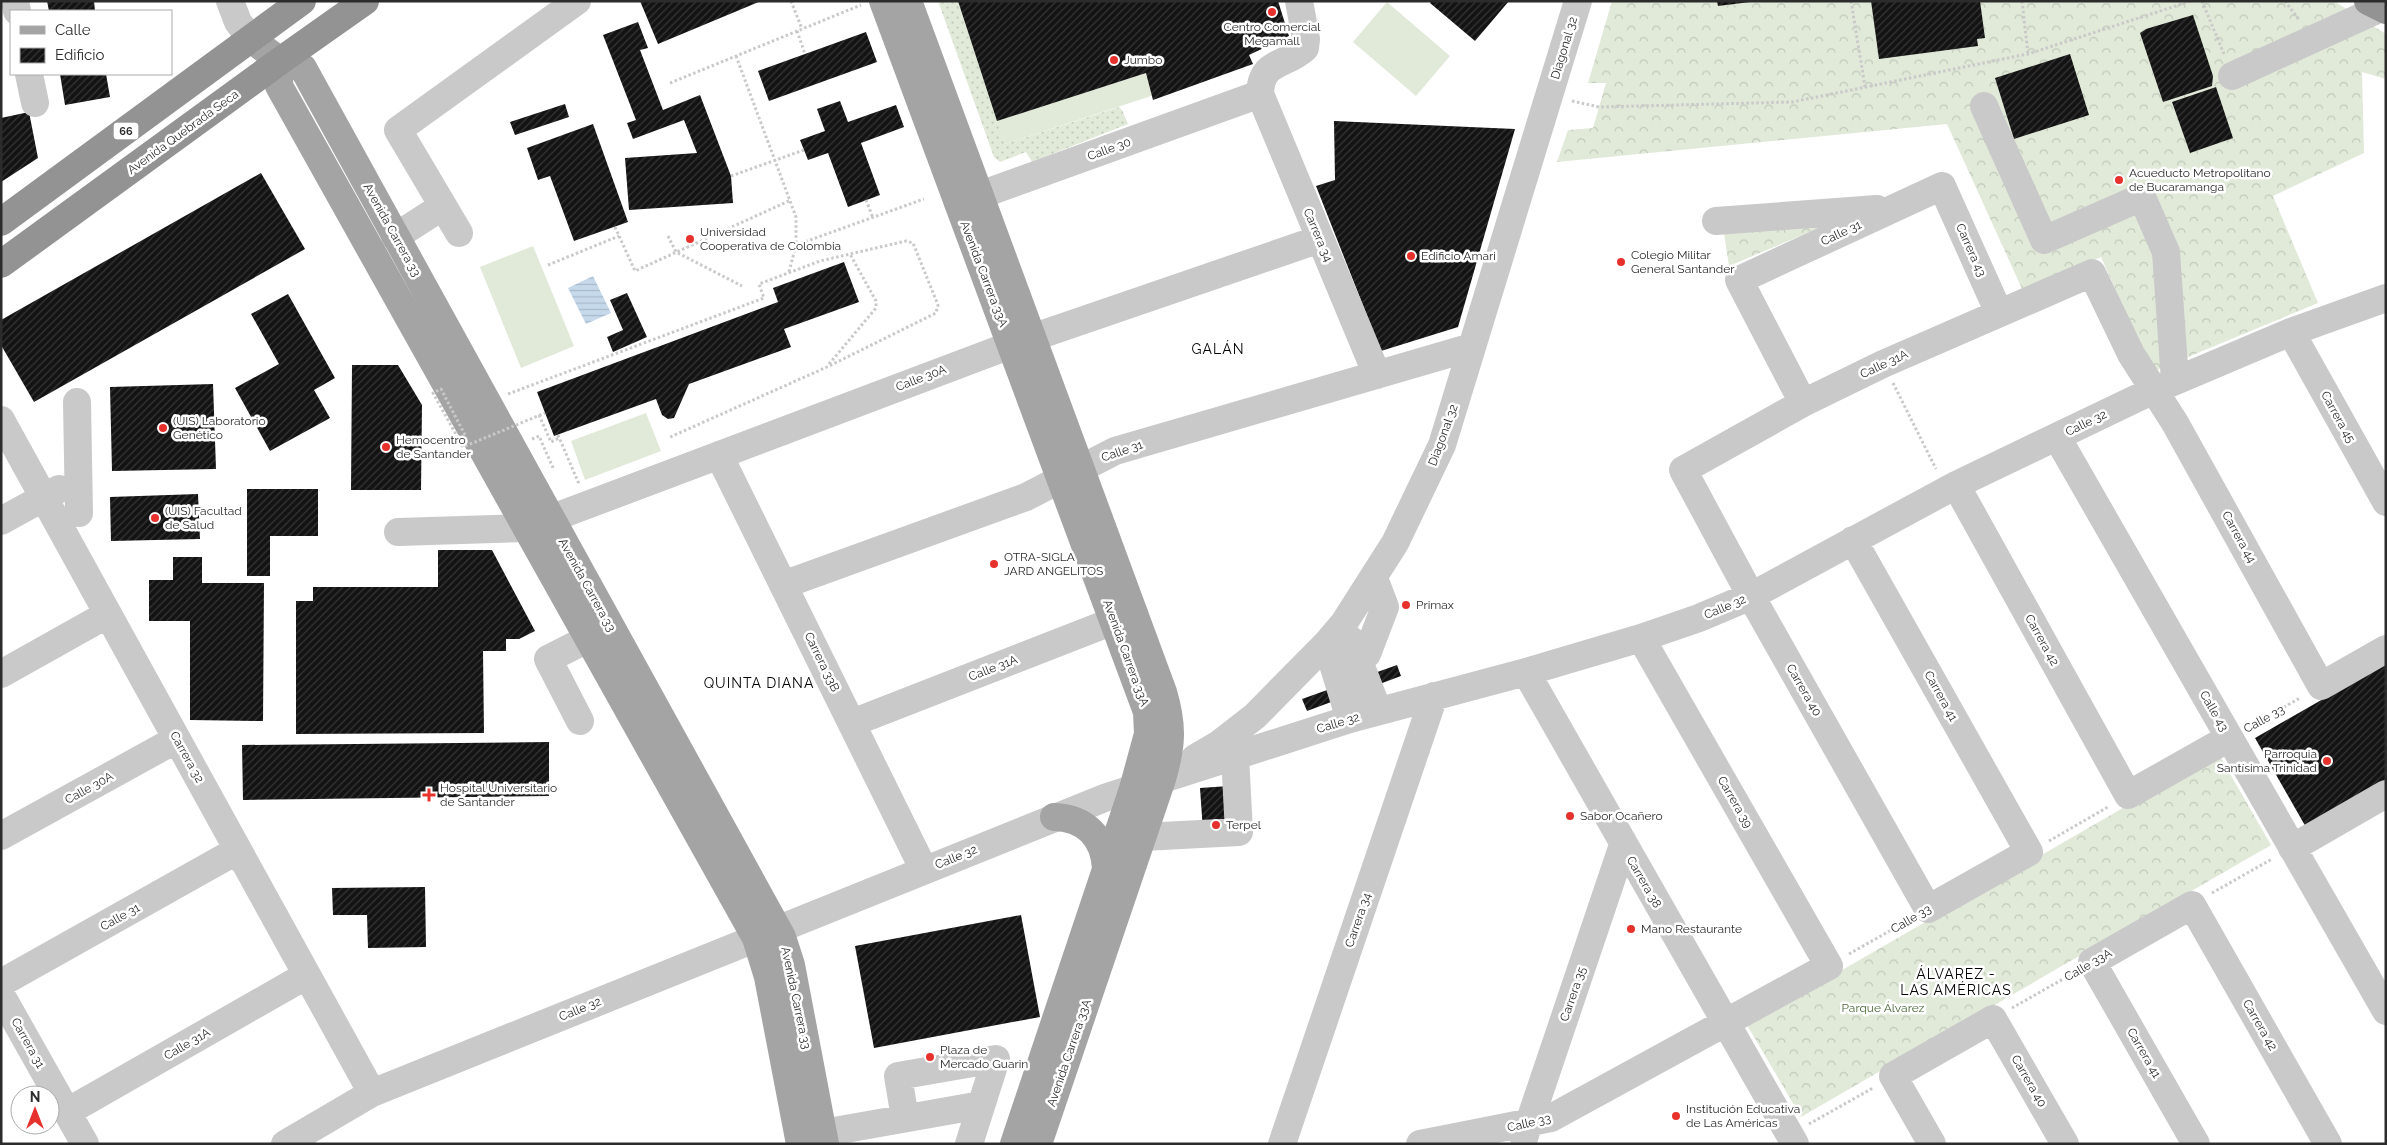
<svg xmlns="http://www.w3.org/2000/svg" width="2387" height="1145" font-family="Raleway,sans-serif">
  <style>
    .grass { fill: #e1ead9 }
    .forest { fill: url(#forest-crowns) }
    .garden { fill: url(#garden-dots) }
    .water { fill: url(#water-rules) }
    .building { fill: url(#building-hatch) }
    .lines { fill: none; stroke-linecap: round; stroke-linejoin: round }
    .path { stroke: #c9c9c9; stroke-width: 3; stroke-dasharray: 2.5 2.5; stroke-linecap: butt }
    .minor { stroke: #c9c9c9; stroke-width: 28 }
    .major { stroke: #a4a4a4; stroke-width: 28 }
    .highway { stroke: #939393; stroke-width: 28 }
    .path-bridge { stroke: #c9c9c9; stroke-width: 3; stroke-dasharray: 2.5 2.5; stroke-linecap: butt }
    .poi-dot { fill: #e6312c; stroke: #fff; stroke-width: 2 }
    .labels { text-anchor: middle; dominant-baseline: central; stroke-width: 5; stroke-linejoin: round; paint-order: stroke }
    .shield { fill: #fff; stroke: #6b6b6b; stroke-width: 1 }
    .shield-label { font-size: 11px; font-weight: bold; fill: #2c2c2c }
    .poi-label { font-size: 12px; fill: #2c2c2c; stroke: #fff; text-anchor: start }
    .street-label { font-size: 12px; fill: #2c2c2c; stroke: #fff }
    .park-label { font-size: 12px; fill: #4b683a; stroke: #fff }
    .neighbourhood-label { font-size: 14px; letter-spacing: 1px; fill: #000; stroke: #fff }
  </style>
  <defs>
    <pattern id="forest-crowns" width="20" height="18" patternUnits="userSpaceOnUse" patternTransform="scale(1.25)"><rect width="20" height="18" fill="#e1ead9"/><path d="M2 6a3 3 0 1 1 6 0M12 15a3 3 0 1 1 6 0" fill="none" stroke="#c1c9ba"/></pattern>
    <pattern id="garden-dots" width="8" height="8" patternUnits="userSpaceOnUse" patternTransform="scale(1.25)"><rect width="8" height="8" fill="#e1ead9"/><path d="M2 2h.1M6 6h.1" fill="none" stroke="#c1c9ba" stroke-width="1.8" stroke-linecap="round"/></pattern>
    <pattern id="water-rules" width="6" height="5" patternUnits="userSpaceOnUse" patternTransform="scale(1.25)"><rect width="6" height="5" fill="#c5d9eb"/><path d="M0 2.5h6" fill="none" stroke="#a9baca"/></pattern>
    <pattern id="building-hatch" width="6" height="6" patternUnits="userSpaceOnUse" patternTransform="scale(1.25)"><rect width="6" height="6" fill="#131313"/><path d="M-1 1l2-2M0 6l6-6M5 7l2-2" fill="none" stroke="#363636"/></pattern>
  </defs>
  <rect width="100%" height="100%" fill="#fff"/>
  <path class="grass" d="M1387 2 1450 56 1416 96 1353 42Z
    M1146 73 1154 95 1005 144 997 121Z
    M533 246 574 346 521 368 480 267Z
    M646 413 661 451 585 480 571 441Z"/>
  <path class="forest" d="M1612 1H2334L2386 34V79L2362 72 2364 153 2273 196 2318 303 2152 372 2101 257 2023 291 1947 124 1557 162 1568 130 1593 128 1606 83H1588Z
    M1843 218 1729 266 1723 227Z
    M2218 753 2271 845 1801 1117 1747 1025Z"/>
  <path class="garden" d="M938 1H958L1005 144 1119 107 1122 110 1128 124 1032 162 1026 152 1000 162 994 157Z"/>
  <path class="water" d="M593 276 611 313 586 324 568 288Z"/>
  <path class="building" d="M47 1H94L95 11H49Z
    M640 1H761L658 44Z
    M958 1H1278L1289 36 1249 55 1253 64 1153 100 1146 73 997 121Z
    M1431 1H1509L1475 41 1430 3Z
    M1717 1H1750V2L1718 6Z
    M1871 1H1980L1985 38 1977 39 1978 46 1879 59Z
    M2193 15 2213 76 2212 86 2163 102 2140 33 2146 29Z
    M638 22 648 48 640 50 663 110 700 95 731 176 733 203 629 210 625 158 697 153 684 120 633 139 627 123 636 120 603 35Z
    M866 32 877 62 769 101 758 71Z
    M2070 54 2089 115 2014 139 1995 78Z
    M60 74H106L110 97 65 105Z
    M2216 87 2233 138 2190 153 2172 102Z
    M840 101 848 122 896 105 904 127 861 143 880 195 848 207 828 153 808 160 800 140 825 131 817 109Z
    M565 104 569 117 515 135 510 122Z
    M29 112 38 158 1 182V118Z
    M1334 121 1515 129 1458 327 1381 351 1316 186 1335 180Z
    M593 124 628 222 574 241 550 176 538 180 527 148Z
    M261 173 305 249 34 402 1 345V320Z
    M844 262 859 302 784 329 791 347 689 384 674 418 668 419 662 415 656 399 554 436 537 392 778 302 773 288Z
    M627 293 647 337 613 352 607 337 623 330 610 300Z
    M288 294 335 378 314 390 330 418 270 451 235 388 279 364 251 314Z
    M352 365H398L422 405 421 490H351Z
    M213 384 216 469 112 471 110 387Z
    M247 489H318V536H270V576H247Z
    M198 494 200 539 111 541 110 497Z
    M438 550H492L535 631 519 639H506V651H483L484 733 296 734V601H313V587H438Z
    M173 557H202V583H264L263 721 190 720V621H149V580H173Z
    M2386 663V784L2307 829 2255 738Z
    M1397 665 1401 676 1307 711 1302 699Z
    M549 742V796L243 800 242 745Z
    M1229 786 1232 829 1203 831 1200 788Z
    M425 887 426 947 368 948 367 915H333L332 888Z
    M1021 915 1040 1017 874 1048 855 946Z"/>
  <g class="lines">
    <path class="path" d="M791 1 802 29
      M1851 1 1865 87
      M2022 1 2028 54
      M2202 1 2224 54
      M2285 1 2300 21
      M797 31 805 54
      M736 56 796 217V245L789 272
      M670 83 861 5
      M1572 101 1599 107 1792 102 2028 54 2191 1
      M731 176 804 150
      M866 200 873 218
      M615 227 635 271 791 200
      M668 236 676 252 742 286
      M796 245 924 199
      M548 265 619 236
      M829 364 876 308V301L850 254
      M1893 383 1936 469
      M508 394 764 298 759 284 820 261 906 241 913 243 938 305 936 313 827 367 668 438
      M539 415 551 442 559 438
      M558 435 579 484
      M532 439 539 436 554 470
      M2249 727 2300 698
      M2049 841 2108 807
      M2212 893 2272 859
      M1849 954 1909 920
      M2012 1008 2072 974
      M1809 1124 1873 1088"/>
    <path class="minor" d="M15 1 17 11
      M230 1 238 22 251 39
      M1299 1 1306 39 1305 48C1284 67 1261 60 1260 94L1377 375
      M29 74 35 103
      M2232 76 2381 8
      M1984 106 2044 240 2142 197 2166 252 2175 381
      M958 203 1260 94
      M1716 221 1877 209
      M459 233 398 130 577 1
      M395 237 443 206
      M2291 332 2386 502
      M77 402 79 513
      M1803 403 1739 280 1942 186 1999 313
      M1 420 372 1093
      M2057 437 2386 1011
      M719 455 924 870
      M1956 485 2128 795 2229 738
      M1 521 59 489
      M398 532 526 528 1011 345 1320 239
      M1853 540 2029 852 1928 909 1751 596 1683 470 1803 403 1883 364 2092 273 2131 354 2175 423 2321 686 2386 649
      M783 585 1026 497 1115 451 1472 347
      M1351 640 1378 711
      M1329 651 1350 719
      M1334 667 1367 654 1385 607 1374 578
      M1526 672 1795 1144
      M1 674 108 614
      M580 721 548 659 609 628
      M852 723 1134 613
      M1195 758 1219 744 1255 716 1327 643 1344 623 1395 543 1442 445 1578 1
      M1 836 177 739
      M1143 837 1239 832 1235 756
      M2292 848 2386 794
      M1 983 238 850
      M1 995 85 1144
      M67 1112 307 975
      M905 1118 898 1076 996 1059 969 1144
      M823 1133 981 1105
      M1524 1138 1623 845
      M285 1144 372 1093 1107 797 1350 719 1526 672 1641 638 1699 618 1751 596 1956 485 2154 390 2291 332 2386 298
      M1282 1144 1434 696
      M1420 1144 1551 1118 1829 966 1641 638
      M1932 1144 1893 1076 1993 1019 2065 1144
      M2196 1144 2092 962 2192 905 2328 1144"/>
    <path class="major" d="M883 1 1147 712 1148 734 1133 789 1014 1144
      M908 1 1163 692C1173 726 1172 745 1162 779L1038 1144
      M251 39 280 61 303 68 782 937 791 965 825 1144
      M280 61 279 86 756 938 768 977 800 1144
      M1054 817C1085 818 1104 837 1106 868"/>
    <path class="highway" d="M2368 1 2386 10
      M1 222 302 1
      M1 264 280 61 365 1"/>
    <path class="path-bridge" d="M465 435 441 389 433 393 463 447 545 413"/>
  </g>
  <g class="poi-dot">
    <circle cx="1272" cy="12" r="5"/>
    <circle cx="1114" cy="60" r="5"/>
    <circle cx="2119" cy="180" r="5"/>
    <circle cx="690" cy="239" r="5"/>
    <circle cx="1411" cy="256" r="5"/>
    <circle cx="1621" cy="262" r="5"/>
    <circle cx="163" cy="428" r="5"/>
    <circle cx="386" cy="447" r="5"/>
    <circle cx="155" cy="518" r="5"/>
    <circle cx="994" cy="564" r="5"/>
    <circle cx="1406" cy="605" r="5"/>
    <circle cx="2327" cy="761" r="5"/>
    <path d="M426.5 787.5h5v5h5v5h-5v5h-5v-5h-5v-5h5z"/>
    <circle cx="1570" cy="816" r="5"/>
    <circle cx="1216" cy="825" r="5"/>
    <circle cx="1631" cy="929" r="5"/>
    <circle cx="930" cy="1057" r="5"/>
    <circle cx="1676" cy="1116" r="5"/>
  </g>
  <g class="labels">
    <rect class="shield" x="113.5" y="122.5" width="25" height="17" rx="4"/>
    <g class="shield-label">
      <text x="126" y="131">66</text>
    </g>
    <g class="poi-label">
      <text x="1272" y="27" text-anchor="middle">Centro Comercial<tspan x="1272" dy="14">Megamall</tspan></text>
      <text x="1124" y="60">Jumbo</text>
      <text x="2129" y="173">Acueducto Metropolitano<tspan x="2129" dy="14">de Bucaramanga</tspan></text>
      <text x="700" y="232">Universidad<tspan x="700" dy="14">Cooperativa de Colombia</tspan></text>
      <text x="1631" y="255">Colegio Militar<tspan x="1631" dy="14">General Santander</tspan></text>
      <text x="1421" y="256">Edificio Amari</text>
      <text x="173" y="421">(UIS) Laboratorio<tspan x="173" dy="14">Genético</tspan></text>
      <text x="396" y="440">Hemocentro<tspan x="396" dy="14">de Santander</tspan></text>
      <text x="165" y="511">(UIS) Facultad<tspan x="165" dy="14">de Salud</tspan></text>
      <text x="1004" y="557">OTRA-SIGLA<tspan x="1004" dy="14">JARD ANGELITOS</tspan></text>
      <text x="1416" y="605">Primax</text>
      <text x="2317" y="754" text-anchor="end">Parroquia<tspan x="2317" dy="14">Santísima Trinidad</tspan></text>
      <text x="440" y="788">Hospital Universitario<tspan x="440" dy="14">de Santander</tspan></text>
      <text x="1580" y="816">Sabor Ocañero</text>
      <text x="1226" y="825">Terpel</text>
      <text x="1641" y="929">Mano Restaurante</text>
      <text x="940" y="1050">Plaza de<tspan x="940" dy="14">Mercado Guarin</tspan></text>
      <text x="1686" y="1109">Institución Educativa<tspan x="1686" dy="14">de Las Américas</tspan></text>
    </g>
    <g class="street-label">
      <text transform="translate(1564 48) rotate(-73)">Diagonal 32</text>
      <text transform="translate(183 132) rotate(-36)">Avenida Quebrada Seca</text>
      <text transform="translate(1109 149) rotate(-20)">Calle 30</text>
      <text transform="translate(392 230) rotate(61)">Avenida Carrera 33</text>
      <text transform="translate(1841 233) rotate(-25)">Calle 31</text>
      <text transform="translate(1318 235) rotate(67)">Carrera 34</text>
      <text transform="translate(1971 250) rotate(66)">Carrera 43</text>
      <text transform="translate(984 274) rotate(69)">Avenida Carrera 33A</text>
      <text transform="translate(1884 364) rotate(-25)">Calle 31A</text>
      <text transform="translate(921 378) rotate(-21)">Calle 30A</text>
      <text transform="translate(2338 417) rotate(61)">Carrera 45</text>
      <text transform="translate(2086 423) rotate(-26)">Calle 32</text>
      <text transform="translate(1443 435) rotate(-70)">Diagonal 32</text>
      <text transform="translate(1122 451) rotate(-19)">Calle 31</text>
      <text transform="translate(2239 537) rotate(61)">Carrera 44</text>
      <text transform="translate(587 585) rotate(61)">Avenida Carrera 33</text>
      <text transform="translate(1725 607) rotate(-23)">Calle 32</text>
      <text transform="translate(2042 640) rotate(61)">Carrera 42</text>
      <text transform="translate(1126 653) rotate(70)">Avenida Carrera 33A</text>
      <text transform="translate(822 662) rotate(64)">Carrera 33B</text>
      <text transform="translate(993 668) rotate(-21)">Calle 31A</text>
      <text transform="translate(1804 690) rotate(60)">Carrera 40</text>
      <text transform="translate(1941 696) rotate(61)">Carrera 41</text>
      <text transform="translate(2214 711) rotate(60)">Calle 43</text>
      <text transform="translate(2264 719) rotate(-29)">Calle 33</text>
      <text transform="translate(1338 723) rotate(-17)">Calle 32</text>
      <text transform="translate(187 757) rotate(61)">Carrera 32</text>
      <text transform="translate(89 788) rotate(-29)">Calle 30A</text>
      <text transform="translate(1735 802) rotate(60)">Carrera 39</text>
      <text transform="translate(956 857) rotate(-22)">Calle 32</text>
      <text transform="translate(1644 882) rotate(60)">Carrera 38</text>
      <text transform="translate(120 917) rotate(-29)">Calle 31</text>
      <text transform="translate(1911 919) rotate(-30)">Calle 33</text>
      <text transform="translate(1358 920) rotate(-71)">Carrera 34</text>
      <text transform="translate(2088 965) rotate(-30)">Calle 33A</text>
      <text transform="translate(1573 994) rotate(-71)">Carrera 35</text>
      <text transform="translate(796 998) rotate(78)">Avenida Carrera 33</text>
      <text transform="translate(580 1009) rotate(-22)">Calle 32</text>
      <text transform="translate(2260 1025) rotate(60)">Carrera 42</text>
      <text transform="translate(28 1043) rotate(61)">Carrera 31</text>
      <text transform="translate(187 1044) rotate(-30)">Calle 31A</text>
      <text transform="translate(1069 1053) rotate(-71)">Avenida Carrera 33A</text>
      <text transform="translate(2144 1053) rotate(60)">Carrera 41</text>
      <text transform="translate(2029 1081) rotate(60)">Carrera 40</text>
      <text transform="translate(1529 1123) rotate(-13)">Calle 33</text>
    </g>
    <g class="park-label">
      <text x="1883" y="1008">Parque Álvarez</text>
    </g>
    <g class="neighbourhood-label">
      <text x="1218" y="349">GALÁN</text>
      <text x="759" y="683">QUINTA DIANA</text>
      <text x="1956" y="974">ÁLVAREZ -<tspan x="1956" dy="16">LAS AMÉRICAS</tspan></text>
    </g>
  </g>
  <rect width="2387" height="1145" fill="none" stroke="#2c2c2c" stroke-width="5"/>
  <rect x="10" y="10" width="162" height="65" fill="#ffffff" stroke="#ababab"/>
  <rect x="20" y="26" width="25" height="8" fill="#a4a4a4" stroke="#ababab"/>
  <text x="55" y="35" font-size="15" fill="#2c2c2c">Calle</text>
  <rect x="20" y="48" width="25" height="15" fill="url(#building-hatch)" stroke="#ababab"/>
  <text x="55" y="60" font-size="15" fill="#2c2c2c">Edificio</text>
  <g transform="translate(35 1110)"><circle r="24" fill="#ffffff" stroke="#ababab"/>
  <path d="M0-4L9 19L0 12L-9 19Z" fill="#e6312c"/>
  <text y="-8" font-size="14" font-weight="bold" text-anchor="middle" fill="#2c2c2c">N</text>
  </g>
</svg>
